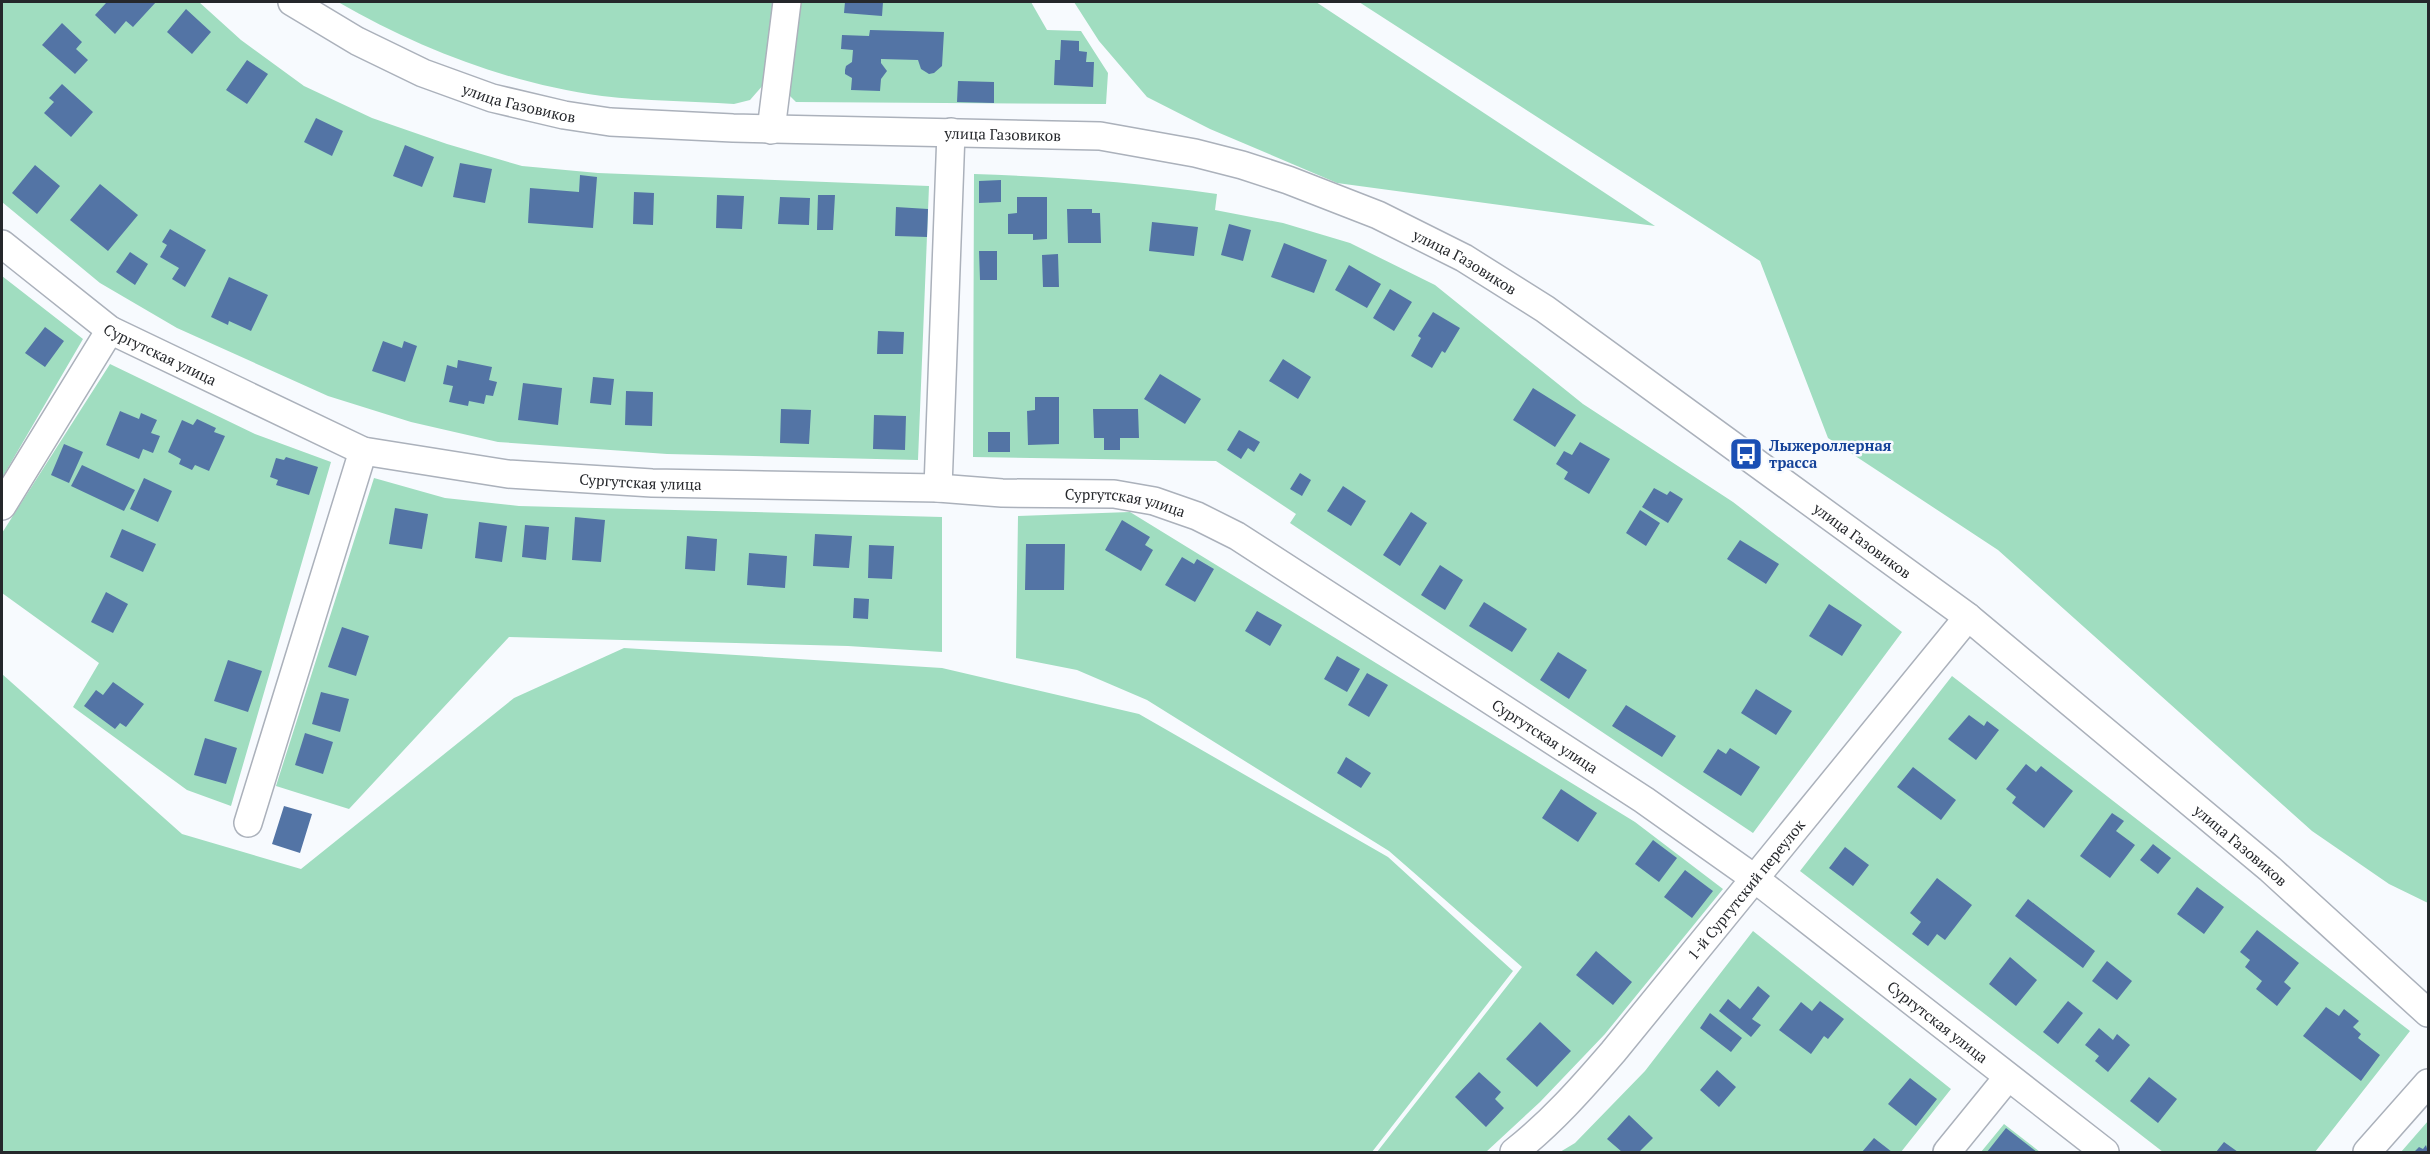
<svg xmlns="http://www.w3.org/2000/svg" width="2430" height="1154" font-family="'PT Serif',serif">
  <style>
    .green { fill: #a0ddc0 }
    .building { fill: #5374a5 }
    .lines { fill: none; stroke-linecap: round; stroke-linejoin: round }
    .minor-casing { stroke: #abb1bb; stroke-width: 30 }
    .minor { stroke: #fff; stroke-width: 27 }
    .labels { text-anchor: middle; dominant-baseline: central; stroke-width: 5; stroke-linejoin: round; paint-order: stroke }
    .street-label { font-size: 15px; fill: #25272b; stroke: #f7fafe }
    .transit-label { font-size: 15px; font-weight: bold; fill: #164399; stroke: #f7fafe; text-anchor: start }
  </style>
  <rect width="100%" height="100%" fill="#f7fafe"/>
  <path class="green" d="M2 2H199L241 40 304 86 372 118 447 144 522 166 598 173 929 186 918 460 667 454 498 442 411 422 328 396 177 328 100 283 2 202Z
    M338 2H776L764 84 750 100 734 104C690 101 646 101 602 96 507 83 420 49 338 2Z
    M798 2H1031L1047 30 1081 31 1108 73 1106 104 796 102 789 95Z
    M1074 2H1316L1655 226 1337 183 1210 129 1147 97 1099 41Z
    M1359 2H2428V903L2389 884 2312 831 1998 550 1828 438 1760 261Z
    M974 174C1056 177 1136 182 1217 194L1215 210 1283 223 1350 243 1435 285 1583 404 1733 502 1902 632 1753 833 1290 523 1296 514 1216 461 973 457Z
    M2 276 83 339 2 478Z
    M110 364 255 434 331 462 231 806 187 790 73 707 99 663 2 593V533Z
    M374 478 445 498 519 506 942 517V652L848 646 509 637 349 809 276 786Z
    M1130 512 1635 822 1723 889 1605 1034 1540 1102 1486 1152H1377L1522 967 1389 851 1147 700 1077 670 1016 658 1018 516Z
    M624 648 942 668 1139 714 1388 857 1513 971 1372 1152H2V674L182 834 301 869 514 698Z
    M1952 676 2410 1031 2315 1152H2163L1800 871Z
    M1753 931 1951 1089 1901 1152H1560L1575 1143 1645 1071Z
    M2428 1121V1152H2401Z
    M2004 1124 2040 1152H1981Z"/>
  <path class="building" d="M104 2H156L133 27 126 21 115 34 95 15 106 3Z
    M845 2H883L882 16 844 13Z
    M186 9 211 32 192 54 167 32Z
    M62 23 82 42 76 49 88 60 75 74 42 45Z
    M870 30 944 32 942 66 934 73 929 74 921 69 918 60 881 59V63L887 71 881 79 880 91 851 90 852 78 845 74V70L846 66 852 62 853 50 841 49 842 35 869 36Z
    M1061 40 1079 41V51L1087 52 1086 62H1094L1093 87 1054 85 1055 60H1060Z
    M247 60 268 74 247 104 226 90Z
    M958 81 994 82V103L957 102Z
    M62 84 93 112 71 137 44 113 54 102 49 98Z
    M316 118 343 131 332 156 304 142Z
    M405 145 434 157 422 187 393 176Z
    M460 163 492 169 485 203 453 197Z
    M35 165 60 186 37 214 12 193Z
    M580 175 597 177 593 228 528 223 530 188 579 192Z
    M1001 180V202L979 203V181Z
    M100 184 138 215 108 251 70 220Z
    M634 192 654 193 653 225 633 224Z
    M717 195 744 196 742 229 716 228Z
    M818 195H835L833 230H817Z
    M780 197 810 198 809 225 778 224Z
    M1017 197H1047V239L1033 240V234H1008V214L1017 213Z
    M896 207 928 209 927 237 895 236Z
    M1067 209H1092V213H1100L1101 243H1068Z
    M1152 222 1198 227 1194 256 1149 251Z
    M1229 224 1251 230 1243 261 1221 255Z
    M170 229 206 250 185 287 172 279 179 268 160 257 167 245 162 242Z
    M1284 243 1327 260 1314 293 1271 277Z
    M979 251H997V280H980Z
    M130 252 148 264 135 285 116 272Z
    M1058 254 1059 287H1043L1042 255Z
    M1349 265 1381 284 1367 308 1335 290Z
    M229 277 268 295 251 331 229 321 228 325 211 317Z
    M1390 289 1412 302 1394 331 1373 318Z
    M1433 312 1460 328 1445 353 1442 351 1432 368 1411 356 1421 338 1418 336Z
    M45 327 64 341 45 367 25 353Z
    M878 331 904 332 903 354H877Z
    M383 341 402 348 404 341 417 346 405 382 372 371Z
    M1283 359 1311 377 1298 399 1269 381Z
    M458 360 492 367 489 380 497 382 493 396 486 395 484 404 469 401 468 406 449 402 453 386 443 384 447 365 457 368Z
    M1160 374 1201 399 1185 424 1144 399Z
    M593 377 614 379 611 405 590 403Z
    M523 383 562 388 558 425 518 420Z
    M1533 388 1576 415 1555 447 1513 420Z
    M626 391 653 392 652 426 625 425Z
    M1035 397H1059V444L1028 445 1027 411 1035 410Z
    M781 409 811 410 809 444 780 443Z
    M1093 409H1138L1139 438H1120V450H1104V438H1094Z
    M120 411 139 419 141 413 157 420 151 433 160 436 153 453 143 449 139 459 106 445Z
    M874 415 906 416 905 450 873 449Z
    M197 419 216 428 214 432 225 436 209 471 195 465 192 470 179 464 181 459 168 452 182 420 193 425Z
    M1239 430 1260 442 1254 452 1248 448 1241 459 1227 450Z
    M988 432H1010V452H988Z
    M1580 442 1610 459 1589 494 1564 479 1568 472 1556 464 1564 451 1572 455Z
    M64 444 83 452 69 483 51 475Z
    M286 457 318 467 309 495 276 485 278 480 270 477 276 458 284 460Z
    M82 465 135 490 124 511 71 486Z
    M1300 473 1311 480 1302 496 1290 489Z
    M144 478 172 491 158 522 130 509Z
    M1343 486 1366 501 1351 526 1327 511Z
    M1654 488 1667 495 1670 491 1683 499 1668 523 1642 507Z
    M395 508 428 514 422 549 389 544Z
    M1640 510 1660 523 1646 546 1626 533Z
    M1411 512 1427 523 1400 566 1383 555Z
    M575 517 605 520 601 562 572 560Z
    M1122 520 1150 537 1145 545 1153 550 1141 571 1105 550Z
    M479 522 507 526 502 562 475 558Z
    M525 525 549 527 546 560 522 557Z
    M122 529 156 544 143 572 110 557Z
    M815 534 852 536 849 568 813 566Z
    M687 536 717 539 715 571 685 569Z
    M1740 540 1779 564 1766 584 1727 559Z
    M1026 544H1065L1064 590H1025Z
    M869 545 894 546 892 579 868 578Z
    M749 553 787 556 785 588 747 585Z
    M1182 557 1194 564 1197 559 1214 569 1195 602 1165 585Z
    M1440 565 1463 580 1445 610 1421 595Z
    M106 592 128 604 113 633 91 622Z
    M854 598 869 599 868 619 853 618Z
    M1484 602 1527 629 1512 652 1469 626Z
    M1829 604 1862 625 1842 656 1809 636Z
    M1257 611 1282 625 1270 646 1245 631Z
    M342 627 369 636 356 676 328 667Z
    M1558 652 1587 670 1569 699 1540 680Z
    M1337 656 1360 669 1347 692 1324 679Z
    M228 660 262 671 248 712 214 701Z
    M1367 673 1388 685 1369 717 1348 705Z
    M113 682 144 704 126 727 120 723 115 729 84 706 96 690 103 695Z
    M1756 689 1792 711 1776 735 1741 713Z
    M321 692 349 699 340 732 312 724Z
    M1626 705 1676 736 1662 757 1612 726Z
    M1969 715 1984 726 1987 721 1999 730 1976 760 1948 739Z
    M305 733 333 742 323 774 295 765Z
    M205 738 237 748 226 784 194 775Z
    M1730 748 1760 767 1741 796 1703 772 1718 749 1726 754Z
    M1346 757 1371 773 1361 788 1337 773Z
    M2026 764 2036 772 2041 766 2073 791 2044 828 2012 803 2016 797 2006 789Z
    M1913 767 1956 800 1941 820 1897 787Z
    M1561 789 1597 813 1578 842 1542 818Z
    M284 806 312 814 300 853 272 844Z
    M2112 813 2124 821 2116 831 2135 845 2110 878 2080 856Z
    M1653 840 1677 858 1659 882 1635 864Z
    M2153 844 2171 858 2158 874 2140 860Z
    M1845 847 1869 865 1853 886 1829 868Z
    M1685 870 1713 891 1692 918 1664 897Z
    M1937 878 1972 905 1945 940 1937 934 1928 946 1912 934 1921 922 1910 913Z
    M2197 887 2224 907 2204 934 2177 914Z
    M2028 899 2095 951 2083 968 2015 916Z
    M2257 930 2299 963 2284 982 2291 988 2277 1006 2256 989 2262 981 2245 967 2250 960 2240 952Z
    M1596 951 1632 982 1613 1005 1576 975Z
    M2010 957 2037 980 2016 1006 1989 984Z
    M2107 961 2132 981 2117 1000 2092 981Z
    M1758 986 1770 996 1752 1019 1761 1025 1751 1037 1719 1011 1728 999 1740 1009Z
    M1820 1001 1844 1019 1828 1039 1824 1036 1811 1054 1779 1030 1801 1002 1812 1011Z
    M2068 1001 2083 1013 2058 1044 2043 1032Z
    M2326 1007 2339 1016 2344 1009 2359 1021 2353 1027 2361 1034 2358 1038 2380 1055 2361 1081 2303 1036Z
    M1710 1013 1742 1038 1731 1052 1700 1028Z
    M1540 1022 1571 1051 1537 1087 1506 1059Z
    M2099 1028 2113 1040 2117 1034 2130 1045 2108 1072 2095 1061 2099 1056 2085 1045Z
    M1717 1070 1736 1087 1719 1107 1700 1090Z
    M1479 1072 1501 1092 1495 1099 1504 1108 1486 1127 1455 1097Z
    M2149 1077 2177 1099 2158 1123 2130 1101Z
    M1910 1078 1937 1099 1916 1126 1888 1104Z
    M1629 1115 1653 1138 1639 1152H1622L1607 1139Z
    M2006 1128 2037 1152H1987Z
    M1874 1138 1892 1152H1862Z
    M2224 1142 2238 1152H2216Z
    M2426 1145 2428 1152H2414L2419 1147 2423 1149Z"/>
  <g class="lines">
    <defs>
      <g id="minor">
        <path id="s1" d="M292 2 357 41 423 73 492 98 564 115 610 122 733 128 1100 136 1195 153 1242 165 1288 180 1378 215 1464 258 1545 309 1968 617 2270 869 2428 1013"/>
        <path d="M771 130 787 2"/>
        <path id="s2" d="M2 244 110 330 363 451 508 474 652 483 938 488 1002 493 1114 494 1154 501 1197 516 1237 536 1644 800 1754 878 2105 1152"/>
        <path d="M938 488 951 132"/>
        <path d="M2 506 110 330"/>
        <path d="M248 823 363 451"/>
        <path id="s3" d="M1514 1152C1551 1123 1582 1088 1613 1052L1968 617"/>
        <path d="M1947 1152 2008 1077"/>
        <path d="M2367 1152 2428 1083"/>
      </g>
    </defs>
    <use href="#minor" class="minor-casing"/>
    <use href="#minor" class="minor"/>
  </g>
  <defs>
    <symbol id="bus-square" viewBox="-11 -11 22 22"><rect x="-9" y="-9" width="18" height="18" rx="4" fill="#1a4fb4" stroke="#f7fafe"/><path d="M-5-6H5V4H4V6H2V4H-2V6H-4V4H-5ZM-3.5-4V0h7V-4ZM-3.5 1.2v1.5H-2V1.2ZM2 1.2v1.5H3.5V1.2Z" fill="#fff"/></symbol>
  </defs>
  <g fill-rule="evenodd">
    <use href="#bus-square" x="1727" y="435" width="38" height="38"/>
  </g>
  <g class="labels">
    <g class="street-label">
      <text stroke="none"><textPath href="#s1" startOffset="250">улица Газовиков</textPath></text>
      <text stroke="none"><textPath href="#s1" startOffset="736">улица Газовиков</textPath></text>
      <text stroke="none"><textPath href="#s1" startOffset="1222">улица Газовиков</textPath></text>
      <text stroke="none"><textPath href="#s2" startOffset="194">Сургутская улица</textPath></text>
      <text stroke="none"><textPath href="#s2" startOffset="698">Сургутская улица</textPath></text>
      <text stroke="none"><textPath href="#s2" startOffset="1184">Сургутская улица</textPath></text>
      <text stroke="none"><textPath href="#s1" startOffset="1708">улица Газовиков</textPath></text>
      <text stroke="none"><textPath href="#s2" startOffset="1670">Сургутская улица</textPath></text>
      <text stroke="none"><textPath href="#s1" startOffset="2194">улица Газовиков</textPath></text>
      <text stroke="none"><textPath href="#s3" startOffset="351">1-й Сургутский переулок</textPath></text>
      <text stroke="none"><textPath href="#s2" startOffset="2156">Сургутская улица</textPath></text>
    </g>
    <g class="transit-label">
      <text x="1769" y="445">Лыжероллерная<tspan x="1769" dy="17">трасса</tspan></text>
    </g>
  </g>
  <rect width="2430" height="1154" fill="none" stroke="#25272b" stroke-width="6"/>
</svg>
